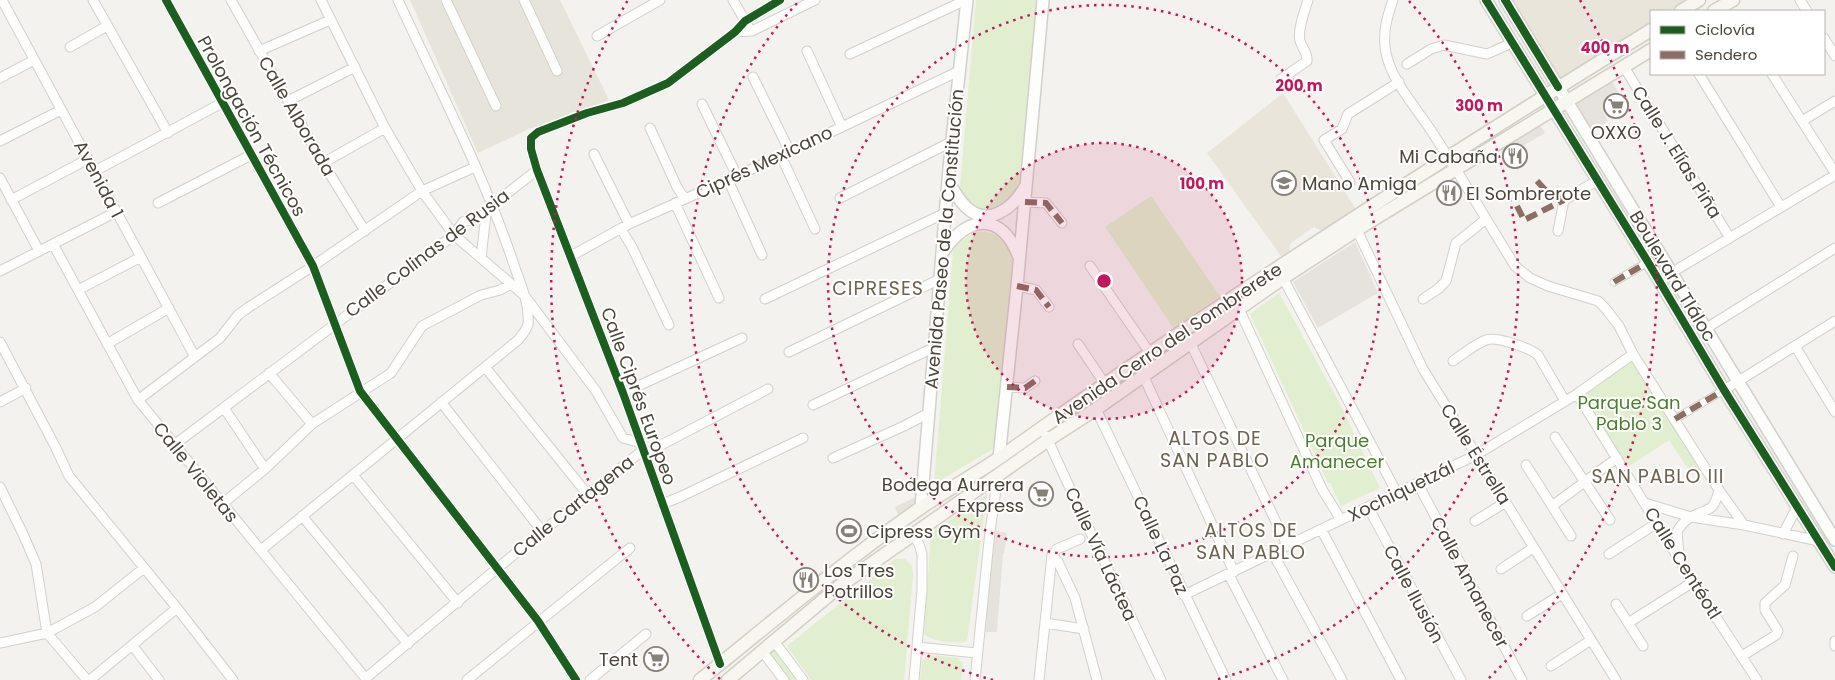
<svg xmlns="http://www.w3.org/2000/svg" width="1835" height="680" font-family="Poppins,sans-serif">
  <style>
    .residential { fill: #e7e4dc }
    .education { fill: #eae5da }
    .green { fill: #e1eecf }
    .parking { fill: #e6e3df }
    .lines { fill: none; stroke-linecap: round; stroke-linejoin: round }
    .pedestrian-casing { stroke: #d2d0cb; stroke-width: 9 }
    .minor-casing { stroke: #d2d0cb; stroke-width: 11 }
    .tertiary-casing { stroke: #d2d0cb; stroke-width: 14 }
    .secondary-casing { stroke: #d3cfc5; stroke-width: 15 }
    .pedestrian { stroke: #fdfdfc; stroke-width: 7 }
    .minor { stroke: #fdfdfc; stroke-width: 9 }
    .tertiary { stroke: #fdfdfc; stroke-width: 11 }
    .secondary { stroke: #f7f6f1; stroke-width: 12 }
    .quiet { stroke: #8d6e63; stroke-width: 6; stroke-dasharray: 12 6; stroke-linecap: butt }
    .cycleway-casing { stroke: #fff; stroke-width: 11 }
    .cycleway { stroke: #1b5e20; stroke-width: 8 }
    .ring { fill: none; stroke: #c2185b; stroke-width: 2.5; stroke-dasharray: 2.5 5 }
    .labels { text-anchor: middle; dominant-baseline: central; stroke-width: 4; stroke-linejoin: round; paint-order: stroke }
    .street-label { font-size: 18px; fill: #4b4439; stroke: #fff }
    .poi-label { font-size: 18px; fill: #4b4439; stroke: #fff; text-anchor: start }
    .park-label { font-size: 18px; fill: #4a7f2a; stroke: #fff }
    .neighbourhood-label { font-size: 19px; letter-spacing: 1px; fill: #6e6250; stroke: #fff }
    .centre { fill: #c2185b; stroke: #fff; stroke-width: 2.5 }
    .ring-label { font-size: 15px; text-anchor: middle; font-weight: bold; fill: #c2185b; stroke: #fff; stroke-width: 4; stroke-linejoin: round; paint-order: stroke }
  </style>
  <rect width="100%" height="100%" fill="#f4f2ee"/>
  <path class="residential" d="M410 0H560L609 100 529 129 478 153Z"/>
  <path class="education" d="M1510 0H1696L1677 11H1651V27L1561 83Z
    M1283 93 1359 214 1328 234 1314 227 1295 240 1290 244 1289 261 1286 263 1207 153Z"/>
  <path class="green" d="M976 0H1036L1021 181C1012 201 986 225 966 202 963 198 962 192 960 187Z
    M1151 196 1220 296 1174 329 1105 227Z
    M975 232H986L1003 237 1014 258 995 448 934 484 953 251 962 240Z
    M1279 293 1339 402 1380 488 1341 506 1330 483H1328L1250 314Z
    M1632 361 1700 470 1692 475 1669 440 1628 467 1584 396Z
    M987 494 967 641C957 645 931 641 924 634L931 532Z
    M895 559H905L912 566 913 575 904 680H811L787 646Z
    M774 650 796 680H789L770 653Z
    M928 655 958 658 963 663 961 680H920L922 661Z"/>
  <path class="parking" d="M1612 81 1620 95 1605 104 1603 112 1608 121 1592 131 1575 104Z
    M1537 120 1545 133 1504 157 1497 144Z
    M1355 242 1378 293 1318 328 1293 282Z
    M917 479 918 500 898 515 895 507 916 497 909 483Z
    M992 530 1007 533 1004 554H1003L997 632H983Z"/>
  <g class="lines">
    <defs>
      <path id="pedestrian" d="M1614 282 1648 262
        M1675 419 1724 390"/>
      <path id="minor" d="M2 0 195 357
        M93 0 168 133
        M166 0 313 266 360 391 538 621 576 680
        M231 0 323 163 365 231
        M321 0 385 128 422 191 454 235 524 295 596 391 623 438 641 443
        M446 0 496 106
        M524 0 557 71
        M733 0 748 26
        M1393 0C1387 17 1382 34 1386 53 1392 82 1416 107 1432 132 1461 176 1487 221 1515 266L1530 278 1548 286 1598 301 1606 309 1619 326 1633 354 1719 490 1744 525
        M1800 0 1807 11
        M735 32 752 31 815 0
        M597 36 660 0
        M1824 38 1835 56
        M70 47 107 26
        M259 51 330 20
        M807 51 842 127
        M850 54 966 0
        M1407 64 1431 49 1444 45 1487 54 1512 43
        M1624 67 1730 238
        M1699 74 1781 207
        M1772 74 1835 173
        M753 77 790 152
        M0 78 34 60
        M1281 79 1307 61C1308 53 1302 48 1300 41 1297 31 1305 10 1308 0
        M288 101 355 67
        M702 104 737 176
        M1802 121 1835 101
        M650 128 677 187 685 199
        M0 141 61 110
        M594 154 629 224
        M781 156 815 229
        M323 163 385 128
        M95 171 222 103
        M0 178 39 251
        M728 180 762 255
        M1350 182 1324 140 1342 129 1348 114 1399 82
        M840 198 953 141
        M11 200 88 159
        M1025 202 1046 203 1062 223
        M158 203 251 155
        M675 203 719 298
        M1355 226 1423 369 1616 680
        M621 229 632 247 669 325
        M1558 231 1564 200 1598 180
        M53 244 138 400 367 680
        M571 256 629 224 781 156 959 71
        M481 258 486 214
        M1090 266 1150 353
        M0 271 116 212
        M1671 273 1835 175
        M1283 278 1397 493
        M1017 286 1036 290 1049 307
        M78 290 141 257
        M765 299 945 213
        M1423 299 1438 289 1446 281 1456 243 1486 219
        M1239 309 1322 489 1341 520
        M1705 329 1835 248
        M0 342 55 446 69 476 177 608 233 680
        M1190 342 1287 545
        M107 344 169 308
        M1078 344 1105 384
        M1795 346 1835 412
        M789 352 940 279
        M1453 361C1463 354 1475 344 1486 340 1496 336 1530 348 1538 355L1565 401
        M485 367 588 495
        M269 373 312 424
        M1143 375 1234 572
        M1007 387 1025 388 1035 381
        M1724 390 1835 321
        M623 393 742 338
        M1577 394 1693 582 1757 680
        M138 400 220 338 238 315 249 307 313 266 422 191 475 167
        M0 402 26 388
        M441 402 542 531
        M813 405 935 347
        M224 408 265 469
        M1096 409 1226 680
        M1046 436 1079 508 1161 680
        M1555 437 1610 520
        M174 445 454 235 463 222 486 214 491 206 537 170
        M644 454 768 389
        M833 458 904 426 927 414
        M1526 465 1571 536
        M353 475 458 603
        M1418 484 1522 680
        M0 487 23 534 36 564 47 633 87 680
        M1645 503 1691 517 1744 525 1819 541
        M222 504 265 469 312 424 391 373 422 326 481 295 500 290 511 284
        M662 504 680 497 803 438
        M1552 506 1617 458
        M1368 507 1461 680
        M302 516 408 644
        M1475 521 1506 502
        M1321 529 1401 680
        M1783 534 1797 507
        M913 535 919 544 922 554V590L914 680
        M261 550 518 340C522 335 527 330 528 324 530 304 520 283 514 265 484 174 438 87 398 0
        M1272 552 1342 680
        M1609 554 1657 523
        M1679 554 1677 532C1680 526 1686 520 1691 517 1709 507 1713 514 1719 490
        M1052 555 1058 562 1075 598 1097 680
        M1501 569 1533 548
        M1229 575 1283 680
        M1184 595 1476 455 1577 394 1633 354
        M1616 604 1643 646
        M1527 616 1562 594
        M1045 623 1084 629
        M1628 623 1693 582
        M774 641 803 680
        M1835 641V646
        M0 643 47 633 95 607 144 568
        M132 645 159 680
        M917 647 977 653
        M762 651 784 680
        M1742 656 1776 635 1778 631 1765 610V603L1785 585 1793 556
        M720 664 623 393 537 170 531 149V138L538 132 587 113 623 103 668 83 735 32 745 21 780 0
        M1551 666 1591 640
        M366 678 500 566 643 450
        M90 680 177 608
        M467 680 630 548
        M590 680 646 634
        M975 680 990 531 998 476
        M1039 680 1052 555 1057 549 1080 539"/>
      <path id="tertiary" d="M1486 0 1648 262 1724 390 1835 567
        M1505 0 1835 540
        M948 181C953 190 958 199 966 207 988 228 1013 208 1025 187
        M943 252C969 214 1001 212 1019 257
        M999 458 1017 286 1043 0
        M921 508 949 168 967 0"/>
      <path id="secondary" d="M1681 11 1699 0
        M1714 11 1733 0
        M700 680C772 622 843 562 919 509 946 490 975 475 1002 456 1213 306 1431 166 1651 30
        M728 680 841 585 1048 440 1096 409 1283 278 1366 224 1651 50"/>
    </defs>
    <use href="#pedestrian" class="pedestrian-casing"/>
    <use href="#minor" class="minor-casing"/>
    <use href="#tertiary" class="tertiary-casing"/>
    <use href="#secondary" class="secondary-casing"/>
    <use href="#pedestrian" class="pedestrian"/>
    <use href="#minor" class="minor"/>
    <use href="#tertiary" class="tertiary"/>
    <use href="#secondary" class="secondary"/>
    <path class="quiet" d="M1537 181 1550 195 1564 200
      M1025 202 1046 203 1062 223
      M1517 206 1524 220 1564 200
      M1614 282 1648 262
      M1017 286 1036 290 1049 307
      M1007 387 1025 388 1035 381
      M1675 419 1724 390"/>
    <defs>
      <path id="cycleway" d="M166 0 313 266 360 391 538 621 576 680
        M1486 0 1648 262 1724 390 1835 567
        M1505 0 1558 87
        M720 664 623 393 537 170 531 149V138L538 132 587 113 623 103 668 83 735 32 745 21 780 0"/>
    </defs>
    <use href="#cycleway" class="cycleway-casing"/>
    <use href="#cycleway" class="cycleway"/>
  </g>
  <circle cx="1104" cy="281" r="138" fill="#c2185b" fill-opacity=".12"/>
  <g class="ring">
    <circle cx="1104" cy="281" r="138"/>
    <circle cx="1104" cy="281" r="276"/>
    <path d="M993 680A414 414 0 0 1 799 1M1409 1A414 414 0 0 1 1215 680"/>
    <path d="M720 679A553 553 0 0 1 628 0M1580 0A553 553 0 0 1 1488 679"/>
  </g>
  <defs>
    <symbol id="supermarket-ring" viewBox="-11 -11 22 22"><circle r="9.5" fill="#fff" stroke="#868178" stroke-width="1.5"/><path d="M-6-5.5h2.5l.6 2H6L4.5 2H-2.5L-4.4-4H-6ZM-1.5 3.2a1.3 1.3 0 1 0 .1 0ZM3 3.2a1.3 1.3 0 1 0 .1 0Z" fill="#868178"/></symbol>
    <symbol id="restaurant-ring" viewBox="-11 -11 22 22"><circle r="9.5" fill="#fff" stroke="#868178" stroke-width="1.5"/><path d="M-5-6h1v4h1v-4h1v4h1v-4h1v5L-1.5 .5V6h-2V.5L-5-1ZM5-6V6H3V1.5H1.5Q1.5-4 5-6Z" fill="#868178"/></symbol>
    <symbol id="school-ring" viewBox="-11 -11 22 22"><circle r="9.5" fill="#fff" stroke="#868178" stroke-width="1.5"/><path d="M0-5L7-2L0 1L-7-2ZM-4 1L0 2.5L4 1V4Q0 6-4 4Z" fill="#868178"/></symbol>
    <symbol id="stadium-ring" viewBox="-11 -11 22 22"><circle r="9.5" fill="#fff" stroke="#868178" stroke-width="1.5"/><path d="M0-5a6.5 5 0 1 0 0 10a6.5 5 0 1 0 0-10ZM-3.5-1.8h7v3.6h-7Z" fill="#868178"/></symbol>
  </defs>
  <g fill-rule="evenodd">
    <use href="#supermarket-ring" x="1602" y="92" width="28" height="28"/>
    <use href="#restaurant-ring" x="1501" y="142" width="28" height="28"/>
    <use href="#school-ring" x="1270" y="169" width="28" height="28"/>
    <use href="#restaurant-ring" x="1435" y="179" width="28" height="28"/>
    <use href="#supermarket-ring" x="1027" y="480" width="28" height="28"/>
    <use href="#stadium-ring" x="835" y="517" width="28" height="28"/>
    <use href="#restaurant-ring" x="792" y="566" width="28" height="28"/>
    <use href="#supermarket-ring" x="642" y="645" width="28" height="28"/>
  </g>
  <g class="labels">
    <g class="street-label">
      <text transform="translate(297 116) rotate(60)">Calle Alborada</text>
      <text transform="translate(252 126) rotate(61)">Prolongación Técnicos</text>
      <text transform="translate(1677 152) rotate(58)">Calle J. Elías Piña</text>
      <text transform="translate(764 162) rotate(-25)">Ciprés Mexicano</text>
      <text transform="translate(99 179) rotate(62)">Avenida 1</text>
      <text transform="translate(944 239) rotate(-85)">Avenida Paseo de la Constitución</text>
      <text transform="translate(427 253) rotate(-37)">Calle Colinas de Rusia</text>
      <text transform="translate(1673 276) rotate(59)">Boulevard Tláloc</text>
      <text transform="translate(1167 343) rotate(-34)">Avenida Cerro del Sombrerete</text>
      <text transform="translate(639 396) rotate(70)">Calle Ciprés Europeo</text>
      <text transform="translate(1476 454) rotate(58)">Calle Estrella</text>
      <text transform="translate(196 472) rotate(51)">Calle Violetas</text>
      <text transform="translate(1401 491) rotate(-26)">Xochiquetzál</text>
      <text transform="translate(573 506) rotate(-39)">Calle Cartagena</text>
      <text transform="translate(1161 545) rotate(65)">Calle La Paz</text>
      <text transform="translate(1101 554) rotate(65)">Calle Vía Láctea</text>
      <text transform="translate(1683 563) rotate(58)">Calle Centéotl</text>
      <text transform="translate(1470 582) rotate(62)">Calle Amanecer</text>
      <text transform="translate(1414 594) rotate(62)">Calle Ilusión</text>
    </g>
    <g class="poi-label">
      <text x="1616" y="132" text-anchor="middle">OXXO</text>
      <text x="1498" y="156" text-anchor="end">Mi Cabaña</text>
      <text x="1302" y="183">Mano Amiga</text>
      <text x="1466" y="193">El Sombrerote</text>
      <text x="1024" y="484" text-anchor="end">Bodega Aurrera<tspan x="1024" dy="21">Express</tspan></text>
      <text x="866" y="531">Cipress Gym</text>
      <text x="824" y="570">Los Tres<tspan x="824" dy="21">Potrillos</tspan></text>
      <text x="638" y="659" text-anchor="end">Tent</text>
    </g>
    <g class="park-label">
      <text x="1629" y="402">Parque San<tspan x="1629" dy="21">Pablo 3</tspan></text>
      <text x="1337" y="440">Parque<tspan x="1337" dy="21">Amanecer</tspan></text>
    </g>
    <g class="neighbourhood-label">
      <text x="878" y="288">CIPRESES</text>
      <text x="1215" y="438">ALTOS DE<tspan x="1215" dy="22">SAN PABLO</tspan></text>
      <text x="1658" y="476">SAN PABLO III</text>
      <text x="1251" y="530">ALTOS DE<tspan x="1251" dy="22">SAN PABLO</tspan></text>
    </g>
  </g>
  <circle cx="1104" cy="281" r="8" class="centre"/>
  <g class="ring-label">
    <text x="1605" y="53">400 m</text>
    <text x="1299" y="91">200 m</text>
    <text x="1479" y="111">300 m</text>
    <text x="1202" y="189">100 m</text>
  </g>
  <rect x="1650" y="10" width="175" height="65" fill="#ffffff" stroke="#b7b4b0"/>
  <rect x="1660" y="26" width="25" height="8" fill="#1b5e20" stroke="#b7b4b0"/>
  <text x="1695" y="35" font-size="15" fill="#4b4439">Ciclovía</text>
  <rect x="1660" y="51" width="25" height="8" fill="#8d6e63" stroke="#b7b4b0"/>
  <text x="1695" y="60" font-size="15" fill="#4b4439">Sendero</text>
</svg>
